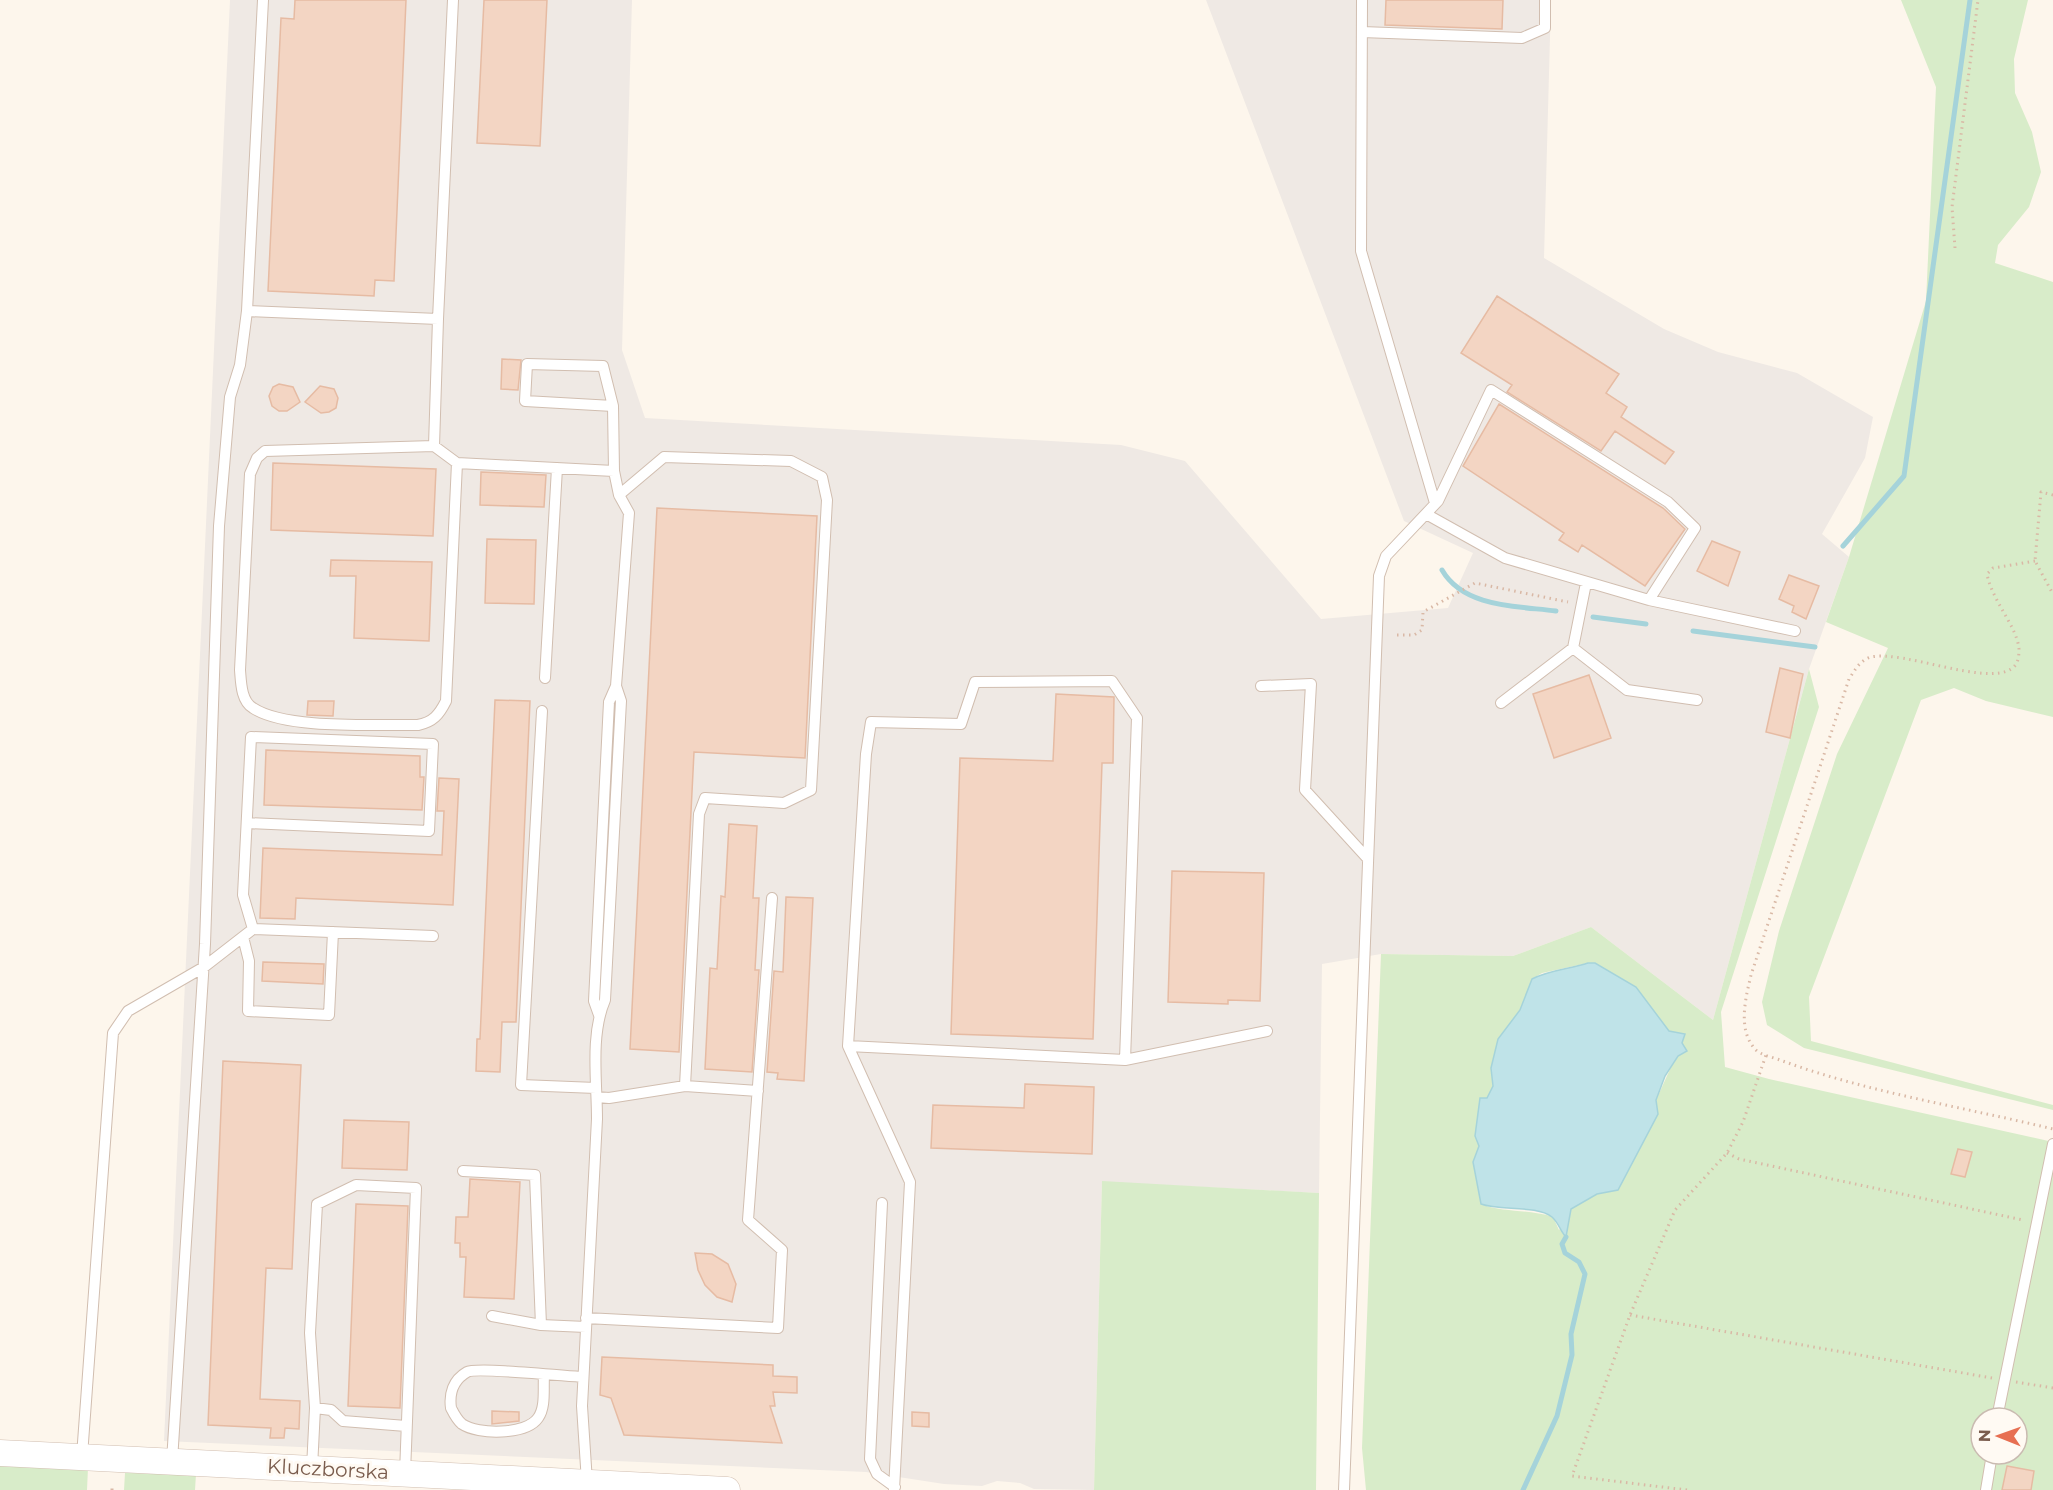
<svg xmlns="http://www.w3.org/2000/svg" width="2053" height="1490" font-family="Montserrat,sans-serif">
  <style>
    .industrial { fill: #efe9e4 }
    .green { fill: #d8ecc9; fill-rule: evenodd }
    .water { fill: #bfe3e8; stroke: #a5d3da; stroke-width: 1.5 }
    .lines { fill: none; stroke-linecap: round; stroke-linejoin: round }
    .stream { stroke: #a5d3da; stroke-width: 5 }
    .building { fill: #f3d5c3; stroke: #e6bba3; stroke-width: 1.5 }
    .service-casing { stroke: #d1beb0; stroke-width: 12 }
    .tertiary-casing { stroke: #d1beb0; stroke-width: 27 }
    .path { stroke: #d9b8a5; stroke-width: 3; stroke-dasharray: 1.5 4.5; stroke-linecap: butt }
    .service { stroke: #fff; stroke-width: 10 }
    .tertiary { stroke: #fff; stroke-width: 26 }
    .labels { text-anchor: middle; dominant-baseline: central; stroke-width: 6; stroke-linejoin: round; paint-order: stroke }
    .street-label { font-size: 20px; fill: #7a5c4d; stroke: #fffaf3 }
  </style>
  <rect width="100%" height="100%" fill="#fdf6ec"/>
  <path class="industrial" d="M230 0H632L622 350 645 418 1121 445 1185 461 1321 619 1448 608 1473 553 1404 521 1206 0H1551L1544 258 1664 329 1718 352 1797 373 1873 417 1865 458 1822 534 1849 557 1809 669 1713 1020 1591 927 1513 956 1381 954 1322 964 1319 1193 1102 1182 1094 1490 1034 1489 1020 1483 997 1481 982 1486 944 1484 866 1472 164 1441Z"/>
  <path class="green" d="M1901 0H2028L2014 59 2015 93 2032 132 2041 172 2029 207 1998 245 1995 263 2053 282V717L1986 701 1954 688 1921 700 1809 997 1811 1041 2053 1105V1110L1804 1048 1767 1025 1762 1002 1779 931 1837 754 1888 648 1826 622 1849 557 1926 301 1936 87Z
    M1809 669 1819 707 1721 1012 1725 1067 1769 1079 2053 1142V1490H1366L1362 1448 1381 954 1513 956 1591 927 1713 1020ZM1588 963H1595L1660 1019 1669 1031 1678 1034 1682 1043 1656 1100 1658 1114 1618 1190 1597 1194 1571 1209 1568 1220 1559 1230 1553 1217C1529 1209 1504 1213 1481 1204L1473 1162 1479 1146 1487 1098 1493 1086 1491 1068 1508 1026 1520 1010 1532 979 1542 973ZM1981 1418H2017V1454H1981Z
    M1102 1181 1319 1193 1316 1490H1094Z
    M0 1463 88 1468 87 1490H0Z
    M125 1473 196 1474 195 1490H124Z"/>
  <path class="water" d="M1588 963H1595L1636 987 1669 1031 1685 1034 1682 1043 1687 1051 1678 1056 1665 1076 1656 1100 1658 1114 1618 1190 1597 1194 1571 1209 1566 1237C1561 1232 1558 1222 1552 1217 1536 1205 1500 1211 1481 1204L1473 1162 1479 1146 1475 1136 1480 1098H1487L1493 1086 1491 1068 1498 1039 1520 1010 1532 979C1549 970 1570 969 1588 963Z"/>
  <g class="lines">
    <path class="stream" d="M1843 546 1904 476 1970 0
      M1442 570C1464 608 1518 606 1556 611
      M1593 617 1646 624
      M1693 631 1815 647
      M1523 1490 1557 1416 1572 1355 1571 1334 1585 1274 1579 1262 1565 1253 1562 1244 1566 1237"/>
  </g>
  <path class="building" d="M295 0H406L394 281 375 280 374 296 268 291 281 18 294 19Z
    M484 0H547L540 146 477 143Z
    M1386 0H1503L1502 29 1385 25Z
    M1497 296 1619 374 1606 393 1627 407 1621 417 1674 452 1665 464 1615 431 1601 451 1507 392 1512 385 1461 353Z
    M502 359 521 360 518 390 501 389Z
    M279 384 293 387 300 402 287 411H279L272 406 269 396 273 387Z
    M320 386 334 389 338 398 336 408 329 412 321 413 305 402Z
    M1499 404 1663 508 1685 529 1645 586 1582 545 1578 552 1559 540 1564 533 1463 466Z
    M273 463 436 469 433 536 271 530Z
    M481 472 546 475 544 507 480 505Z
    M657 508 817 516 805 758 694 752 679 1052 630 1049Z
    M487 539 536 540 534 604 485 603Z
    M1712 541 1740 552 1728 586 1697 571Z
    M331 560 432 562 429 641 354 638 356 576H330Z
    M1789 575 1819 586 1806 619 1792 612 1794 606 1779 599Z
    M1780 668 1803 674 1790 738 1766 732Z
    M1589 675 1611 738 1554 758 1533 694Z
    M1056 694 1114 697 1113 763H1102L1093 1039 951 1034 960 758 1053 761Z
    M495 700 530 701 516 1022H502L500 1072 476 1071 477 1039H480Z
    M308 701H334L333 716 307 715Z
    M266 750 420 756V777H424L422 810 264 805Z
    M439 778 459 779 453 905 296 898 295 919 260 918 263 848 442 855 444 811H437Z
    M729 824 757 826 753 898H759L755 970H759L752 1072 705 1069 710 968 717 969 721 896 725 897Z
    M1172 871 1264 873 1260 1001 1228 1000V1004L1168 1002Z
    M786 897 813 898 804 1081 777 1079 778 1073 767 1072 774 971 783 972Z
    M263 962 324 964 323 984 262 981Z
    M223 1061 301 1065 292 1269 266 1268 260 1399 300 1401 299 1429 285 1428 284 1438H270L271 1428 208 1425Z
    M1025 1084 1094 1087 1092 1154 931 1148 933 1105 1024 1108Z
    M344 1120 409 1122 407 1170 342 1168Z
    M1958 1149 1972 1152 1965 1177 1951 1174Z
    M470 1179 520 1182 514 1299 464 1297 466 1257H460V1243H455L456 1217H468Z
    M356 1204 408 1206 400 1408 348 1406Z
    M695 1253 712 1254 728 1264 736 1284 732 1302 717 1297 705 1285 698 1270Z
    M602 1357 773 1365V1376L797 1377V1393L773 1392 775 1406H770L782 1443 624 1435 611 1398 600 1395Z
    M492 1411 519 1412V1421L492 1424Z
    M912 1412 929 1413V1427L912 1426Z
    M2007 1466 2034 1471 2031 1490H2002Z"/>
  <g class="lines">
    <defs>
      <path id="service" d="M1362 0 1361 251 1435 503
        M1362 32 1522 38 1545 28V0
        M247 311 263 0
        M438 319 453 0
        M613 406 525 401 527 364 603 366 613 406 614 471
        M457 463 446 701C439 715 433 722 418 725 376 724 286 730 253 708 241 701 241 682 240 670L250 474 257 458 265 451 434 446 457 463 614 471 619 495 629 513 616 686 621 701 605 1000C590 1035 597 1081 597 1119L582 1406 587 1482
        M619 495 664 457 791 461 822 477 827 500 811 790 784 803 705 798 699 814 685 1086
        M1426 514 1505 558 1649 600 1795 631
        M1573 648 1627 690 1697 700
        M545 678 557 468
        M1261 686 1311 684 1305 790 1368 859
        M1501 703 1573 648 1586 583
        M542 711 521 1085 596 1088
        M247 823 429 831 433 744 251 737 243 895 253 929
        M243 937 249 961 248 1011 329 1015 333 932
        M599 1015 594 1001 609 702 616 686
        M848 1046 1125 1060 1267 1031
        M597 1097 609 1098 685 1086 758 1091
        M463 1171 535 1175 541 1325 492 1316
        M882 1203 870 1459 877 1474 895 1487
        M586 1318 778 1328 782 1250 748 1220 772 898
        M541 1325 586 1327
        M544 1376C543 1389 546 1407 538 1418 526 1435 478 1435 462 1424 457 1420 454 1414 451 1408 449 1394 453 1380 467 1372 476 1367 565 1376 583 1377
        M315 1408 331 1410 343 1421 406 1426
        M1997 1418 2053 1144
        M82 1456 113 1033 128 1011 204 967 253 929 433 936
        M172 1461 205 944 219 526 230 397 240 365 247 311 438 319 434 446
        M312 1468 315 1408 310 1333 317 1204 356 1185 416 1188 405 1473
        M894 1490 910 1182 848 1046 866 754 871 722 961 724 975 682 1112 681 1137 718 1125 1060
        M1344 1490 1379 576 1386 556 1438 501 1491 390 1668 502 1695 528 1649 600
        M1986 1490 1992 1454"/>
      <path id="tertiary" d="M0 1453 727 1490"/>
    </defs>
    <use href="#service" class="service-casing"/>
    <use href="#tertiary" class="tertiary-casing"/>
    <path class="path" d="M1955 248 1952 207 1978 0
      M2053 495 2041 492 2035 561 2053 594
      M2035 561 1993 568 1987 574C1992 601 2017 626 2019 649 2019 657 2018 665 2011 669 1985 686 1904 650 1871 657 1860 660 1855 670 1849 679L1751 975C1746 997 1737 1029 1755 1049 1760 1055 1772 1057 1780 1060 1866 1092 1963 1107 2053 1129
      M1397 635H1414L1422 630 1423 612 1475 583 1568 602
      M1727 1153 1739 1159 2023 1220
      M1630 1315 1992 1378
      M2016 1382 2053 1388
      M112 1490V1484
      M1687 1490 1572 1476 1630 1315 1675 1210 1727 1153 1743 1122 1766 1055"/>
    <use href="#service" class="service"/>
    <use href="#tertiary" class="tertiary"/>
  </g>
  <g class="labels">
    <g class="street-label">
      <text transform="translate(328 1469) rotate(3)">Kluczborska</text>
    </g>
  </g>
  <g transform="translate(1999 1436) rotate(271)"><circle r="28" fill="#fffaf3" stroke="#cabbb1" stroke-width="1.5"/>
  <path d="M0-4.5L10 22L0 15L-10 22Z" fill="#e76f51"/>
  <text y="-9" font-size="16" font-weight="bold" text-anchor="middle" fill="#7a5c4d">N</text>
  </g>
</svg>
